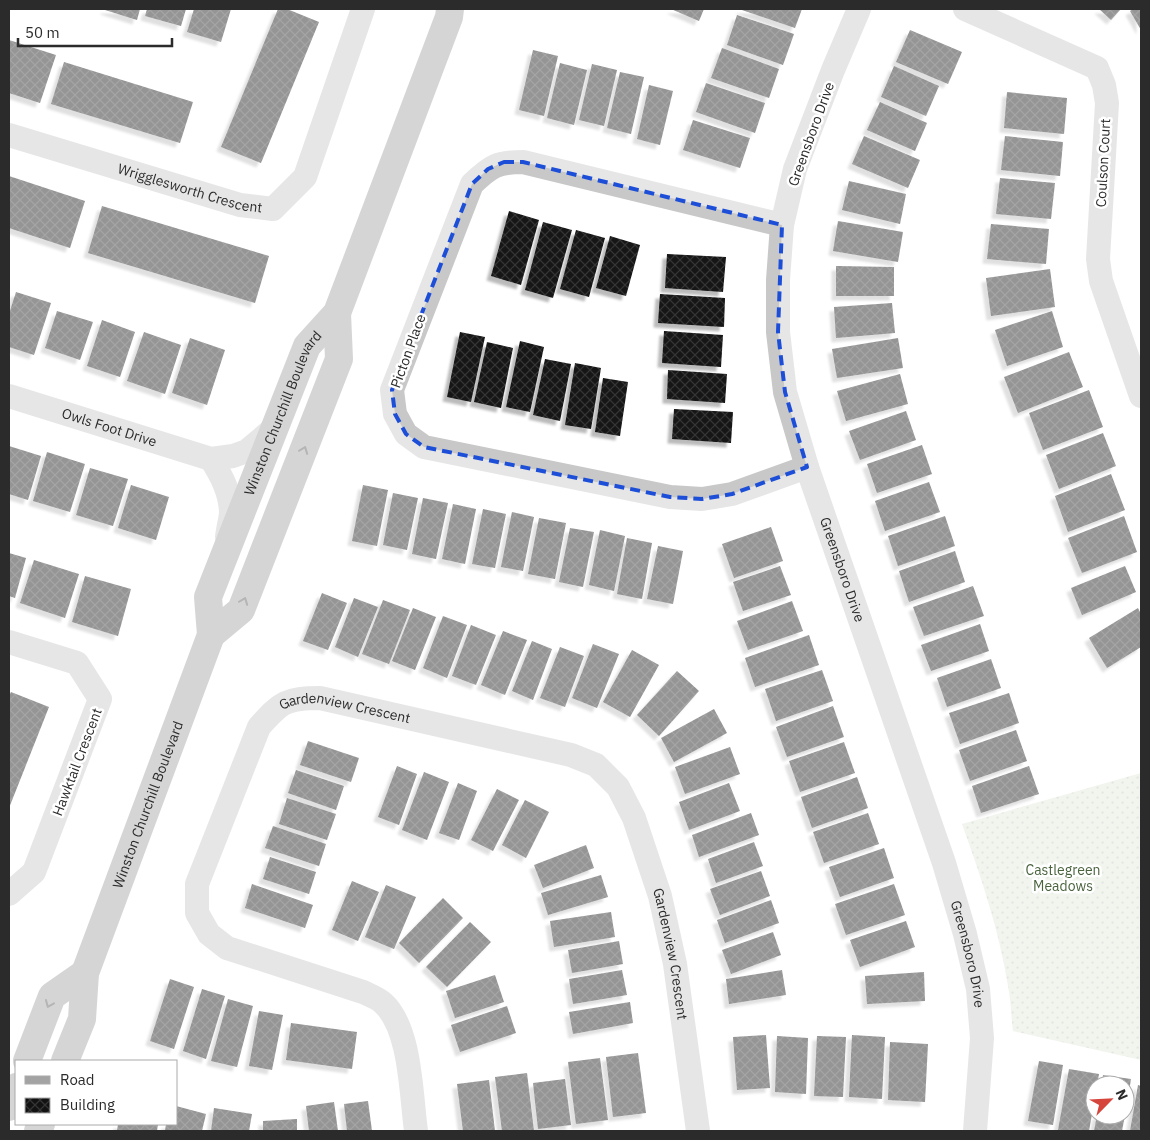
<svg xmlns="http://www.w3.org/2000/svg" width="1150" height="1140" font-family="'IBM Plex Sans',sans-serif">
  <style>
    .grass { fill: url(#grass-dots) }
    .building { fill: url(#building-cross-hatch); filter: url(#shadow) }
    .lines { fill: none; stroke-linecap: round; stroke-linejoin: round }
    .minor { stroke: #c8c8c8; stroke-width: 24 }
    .major { stroke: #a3a3a3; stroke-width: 28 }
    .oneway { stroke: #5b5b5b }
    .marked { fill: none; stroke: #1d4ed8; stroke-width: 4; stroke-dasharray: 10 6; stroke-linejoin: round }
    .labels { text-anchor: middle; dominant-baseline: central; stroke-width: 5; stroke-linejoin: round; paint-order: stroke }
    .street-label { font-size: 14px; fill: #2b2b2b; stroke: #fff }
    .park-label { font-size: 14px; fill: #49633d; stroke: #fff }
  </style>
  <defs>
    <pattern id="grass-dots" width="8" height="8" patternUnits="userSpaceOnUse" patternTransform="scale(1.25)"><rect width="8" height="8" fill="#dfe8da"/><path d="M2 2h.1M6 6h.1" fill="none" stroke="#c0c7bb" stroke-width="1.8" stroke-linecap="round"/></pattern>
    <pattern id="building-cross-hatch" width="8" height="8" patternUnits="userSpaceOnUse" patternTransform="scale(1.25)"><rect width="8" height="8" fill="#121212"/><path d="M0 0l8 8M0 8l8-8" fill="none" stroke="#353535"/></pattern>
    <filter id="shadow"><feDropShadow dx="-4.5" dy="4.5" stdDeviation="1" flood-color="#0004"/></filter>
  </defs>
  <rect width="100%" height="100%" fill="#fff"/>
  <path class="grass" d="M1141 773V1060L1013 1031C1011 1016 1011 1001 1008 986 999 930 981 877 962 824Z"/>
  <path class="building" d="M105 9H140L137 20 105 10Z
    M147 9H186L181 26 145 16Z
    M194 9H231L221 42 187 32Z
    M278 9H287L319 22 261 163 221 147Z
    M671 9H704L699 21Z
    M739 9H802L795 28Z
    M1099 9H1121L1111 20Z
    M1133 9H1141V30L1130 11Z
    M737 15 794 34 783 65 727 45Z
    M910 30 962 52 948 84 896 62Z
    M9 40 56 55 40 103 9 93Z
    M722 48 779 69 769 98 711 78Z
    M533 50 558 56 544 116 519 110Z
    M64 62 193 102 180 143 51 104Z
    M560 63 587 70 574 125 547 118Z
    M592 64 617 70 604 126 579 120Z
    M894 66 939 86 926 116 881 97Z
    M620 72 644 77 631 134 607 128Z
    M706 83 765 103 755 133 696 112Z
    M649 85 673 91 660 145 637 139Z
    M1007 92 1067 98 1064 134 1004 128Z
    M880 102 927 123 915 151 867 130Z
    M693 120 750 138 740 168 683 150Z
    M864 136 920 160 908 188 852 164Z
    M1005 136 1063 142 1060 176 1001 170Z
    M9 176 85 201 70 248 9 228Z
    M1000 178 1055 183 1051 219 996 214Z
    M849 181 906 194 900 224 842 210Z
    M102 206 269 256 255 303 88 253Z
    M509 211 539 220 521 285 491 276Z
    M838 221 903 232 898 262 833 251Z
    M543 222 572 230 553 298 525 290Z
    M991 224 1049 229 1046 264 987 259Z
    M576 230 605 238 589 297 560 289Z
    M610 236 640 245 626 296 596 288Z
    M667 254 726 257 723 292 665 288Z
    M836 266 894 267V296H836Z
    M1050 269 1055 307 991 316 986 278Z
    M16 292 51 303 34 355 9 347V314Z
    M660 294 725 298 724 327 658 323Z
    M892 303 895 333 836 338 834 307Z
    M57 311 93 322 80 360 45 348Z
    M1052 311 1063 347 1007 366 995 330Z
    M102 320 135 332 120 377 87 366Z
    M664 331 723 335 721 367 662 363Z
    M144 332 181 345 165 394 127 381Z
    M460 332 485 337 471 402 447 397Z
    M190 338 225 350 207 405 172 393Z
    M898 338 903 368 837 378 832 349Z
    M520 341 544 347 530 412 506 407Z
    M487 342 513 348 501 408 474 402Z
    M1069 352 1083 387 1018 413 1004 377Z
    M545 359 571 364 560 421 533 415Z
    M575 363 601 368 591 429 565 425Z
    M668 370 727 374 725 403 667 399Z
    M900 374 908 404 846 421 837 391Z
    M603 378 628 382 620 436 595 432Z
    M1089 390 1103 427 1043 450 1029 413Z
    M674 409 733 412 731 443 672 439Z
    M906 411 916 440 860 460 849 431Z
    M1103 433 1116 466 1059 489 1046 455Z
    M922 445 932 474 877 493 867 464Z
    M9 446 41 456 28 500 9 494Z
    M47 452 85 464 70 512 33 501Z
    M90 468 128 479 113 526 76 515Z
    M1111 474 1125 510 1068 532 1055 496Z
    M929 482 940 512 885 531 875 501Z
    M131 485 169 497 156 540 118 528Z
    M363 485 388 490 377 546 352 541Z
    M393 493 418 498 407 550 383 545Z
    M423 498 448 503 436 559 412 554Z
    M453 504 476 509 465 564 442 559Z
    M483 509 506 514 495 568 472 564Z
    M512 512 534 517 523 571 501 567Z
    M945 516 955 546 898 566 888 536Z
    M1124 516 1137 552 1082 573 1068 538Z
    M539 518 566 523 555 579 528 574Z
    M771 527 783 561 734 578 722 544Z
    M570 528 594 532 583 587 559 582Z
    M600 530 625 536 614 591 589 585Z
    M627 538 652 543 642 599 617 594Z
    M658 546 683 551 673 604 647 599Z
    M955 551 965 582 909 602 899 571Z
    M9 553 26 558 15 598 9 596Z
    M34 560 79 574 65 618 20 603Z
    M780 566 791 595 743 611 733 582Z
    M1125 566 1136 592 1082 615 1071 588Z
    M85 576 131 589 118 636 72 622Z
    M973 586 984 616 924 636 913 607Z
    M322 593 347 603 328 650 303 641Z
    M354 598 378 607 358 657 335 647Z
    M383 600 410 610 389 664 362 654Z
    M792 601 803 631 748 650 737 621Z
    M413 608 436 617 415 670 392 661Z
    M1138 608 1141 614V647L1107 668 1089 638Z
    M443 616 467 625 447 678 423 668Z
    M980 624 989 651 931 671 921 645Z
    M471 625 496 635 476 685 452 676Z
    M503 631 527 640 505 695 481 685Z
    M809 635 819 665 755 687 745 658Z
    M532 641 552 649 533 700 512 691Z
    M593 644 619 654 597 708 572 698Z
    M560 647 584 656 565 707 540 698Z
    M632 650 659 665 630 717 603 702Z
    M991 659 1001 688 947 707 937 678Z
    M822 670 833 701 776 721 765 689Z
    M677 671 699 691 659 736 637 715Z
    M11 692 49 707 9 808V696Z
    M1009 693 1019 723 960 744 949 713Z
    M833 706 844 737 787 757 776 727Z
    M714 709 727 733 674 762 661 738Z
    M1016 730 1027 761 970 781 959 750Z
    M308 741 359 758 351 782 300 765Z
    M844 742 855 773 800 792 789 761Z
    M730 747 740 774 685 794 675 767Z
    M397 766 417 774 399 825 378 817Z
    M1029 766 1039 794 981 813 972 786Z
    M296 770 344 786 336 810 288 793Z
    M424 772 449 782 427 840 402 830Z
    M857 777 868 808 812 828 801 797Z
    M458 783 477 791 459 840 439 833Z
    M729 783 740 811 689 830 679 802Z
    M497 789 519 800 493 851 471 840Z
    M287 798 336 814 327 840 279 824Z
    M525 800 549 812 526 858 502 845Z
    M751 813 759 835 699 857 692 835Z
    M868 813 879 844 824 863 813 832Z
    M273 826 326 844 319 866 265 848Z
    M754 842 763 866 716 883 708 859Z
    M586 845 594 868 543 888 534 865Z
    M884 848 894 878 840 897 829 867Z
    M270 857 316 872 309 894 263 879Z
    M761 871 770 896 720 915 710 889Z
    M601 875 608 897 548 915 541 893Z
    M352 881 379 892 358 941 332 930Z
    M252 884 313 905 305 928 245 908Z
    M894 884 905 915 846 935 835 904Z
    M386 885 416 897 394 949 365 937Z
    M443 898 463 918 419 963 399 943Z
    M771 900 779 923 725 943 717 920Z
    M611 912 615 937 554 947 550 921Z
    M906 921 915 947 860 967 850 940Z
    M470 922 491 942 447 987 426 967Z
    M773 932 781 955 731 974 722 950Z
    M619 941 623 964 572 973 568 950Z
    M622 970 627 995 573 1004 569 979Z
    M782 970 786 995 729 1004 726 979Z
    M924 972 925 1001 867 1004 865 976Z
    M495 975 504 1002 455 1018 446 991Z
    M170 979 194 987 174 1049 150 1041Z
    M202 989 225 996 206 1059 183 1051Z
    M228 999 253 1006 237 1067 211 1061Z
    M630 1002 633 1023 573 1034 569 1012Z
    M507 1006 516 1033 460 1052 451 1025Z
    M259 1011 283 1015 272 1070 249 1066Z
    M291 1023 357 1032 352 1069 286 1060Z
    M766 1035 770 1088 737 1090 733 1037Z
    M852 1035 885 1037 882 1099 849 1097Z
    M777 1036 808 1038 806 1094 775 1092Z
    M817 1036 846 1037 843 1097 814 1096Z
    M890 1042 928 1044 925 1102 888 1100Z
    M638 1053 646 1113 613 1117 606 1057Z
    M600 1058 608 1120 576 1124 568 1062Z
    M1039 1061 1063 1065 1053 1125 1028 1121Z
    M1069 1069 1099 1074 1097 1085H1095V1097L1089 1131 1058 1130Z
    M527 1073 534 1131H502L495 1077Z
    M1103 1075 1131 1079 1126 1110 1125 1085H1102Z
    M565 1079 571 1125 538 1129 533 1083Z
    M489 1080 495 1131H463L457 1084Z
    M1138 1085 1141 1086V1131H1130Z
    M368 1101 372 1131H347L344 1104Z
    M334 1102 338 1131H309L306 1106Z
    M176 1106 206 1114 202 1131H165L166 1124H176Z
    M214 1108 252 1114 249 1131H211Z
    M1097 1115H1125L1122 1131H1094Z
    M297 1119V1131H263V1121Z
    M118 1124H158L157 1131H117Z"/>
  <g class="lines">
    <g class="minor">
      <path id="s1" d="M859 9 833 70 795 169 782 225 778 280V332L785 392 807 467 944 863 965 934 978 989 982 1038 975 1131"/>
      <path d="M965 9 1097 68 1104 85 1107 103 1098 259 1101 281 1141 396"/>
      <path id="s2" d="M9 135 240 205 273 209 305 177 363 9"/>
      <path d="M782 225 523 162C497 162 491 166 472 184L392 390 395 414 406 434 424 447 670 497 702 499 732 494 807 467"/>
      <path id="s3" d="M9 396 211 459 233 456 247 451 273 429"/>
      <path d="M211 459C221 475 231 493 231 514 230 521 228 529 227 537"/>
      <path d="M9 642 77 663 100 699 34 872 9 894"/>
      <path id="s4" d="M416 1131C411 1095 411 1028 383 1003 378 998 369 995 363 992L227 948 209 934 197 913V884L259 727C281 702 286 698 320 698L571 755 596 765 618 787 634 818 660 896 675 964 698 1131"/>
    </g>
    <g class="major">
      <path d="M211 635 241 610 339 359 337 313"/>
      <path d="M27 1061 52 996 85 973"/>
      <path id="s5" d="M65 1061 82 1019 85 973 211 635 208 597 307 346 337 313 449 17 450 9"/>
      <path d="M9 1107 16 1087"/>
      <path d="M38 1131 41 1124"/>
    </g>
  </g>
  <defs><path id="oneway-chevron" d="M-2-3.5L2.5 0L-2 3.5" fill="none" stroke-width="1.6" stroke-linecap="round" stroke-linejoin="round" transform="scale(1.25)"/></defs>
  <g class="oneway">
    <use href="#oneway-chevron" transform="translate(304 450) rotate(-69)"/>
    <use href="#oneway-chevron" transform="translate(244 601) rotate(-69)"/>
    <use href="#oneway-chevron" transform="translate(49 1004) rotate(113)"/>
  </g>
  <path d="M0 0H1150V1140H0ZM504 162H523L782 225 778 332 785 392 807 467 732 494 702 499 670 497 424 447 406 434 395 414 392 390 472 184 488 169Z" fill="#fff" fill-opacity=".55" fill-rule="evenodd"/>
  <path class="marked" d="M504 162H523L782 225 778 332 785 392 807 467 732 494 702 499 670 497 424 447 406 434 395 414 392 390 472 184 488 169Z"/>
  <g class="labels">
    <g class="street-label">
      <text transform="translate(811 134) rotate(-70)">Greensboro Drive</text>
      <text transform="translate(1103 163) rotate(-87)">Coulson Court</text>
      <text stroke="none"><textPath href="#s2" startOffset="189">Wrigglesworth Crescent</textPath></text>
      <text transform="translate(408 351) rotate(-70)">Picton Place</text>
      <text stroke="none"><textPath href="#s5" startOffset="689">Winston Churchill Boulevard</textPath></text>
      <text stroke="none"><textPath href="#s3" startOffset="105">Owls Foot Drive</textPath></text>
      <text stroke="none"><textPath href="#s1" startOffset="584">Greensboro Drive</textPath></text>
      <text stroke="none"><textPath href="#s4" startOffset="642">Gardenview Crescent</textPath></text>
      <text transform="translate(77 762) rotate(-69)">Hawktail Crescent</text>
      <text stroke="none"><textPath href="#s5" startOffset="271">Winston Churchill Boulevard</textPath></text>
      <text stroke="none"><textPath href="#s4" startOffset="1108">Gardenview Crescent</textPath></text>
      <text stroke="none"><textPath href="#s1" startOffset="989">Greensboro Drive</textPath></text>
    </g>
    <g class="park-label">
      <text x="1063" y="870">Castlegreen<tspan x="1063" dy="16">Meadows</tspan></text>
    </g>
  </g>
  <rect width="1150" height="1140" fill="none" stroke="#2b2b2b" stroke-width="20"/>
  <rect x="15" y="1060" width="162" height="65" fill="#ffffff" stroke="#aaaaaa"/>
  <rect x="25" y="1076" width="25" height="8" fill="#a3a3a3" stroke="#aaaaaa"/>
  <text x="60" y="1085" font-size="15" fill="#2b2b2b">Road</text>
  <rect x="25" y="1098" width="25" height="15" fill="url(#building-cross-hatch)" stroke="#aaaaaa"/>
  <text x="60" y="1110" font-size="15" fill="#2b2b2b">Building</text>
  <g transform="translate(1110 1100) rotate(66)"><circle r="24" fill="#ffffff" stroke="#aaaaaa"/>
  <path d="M0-4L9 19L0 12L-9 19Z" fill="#d5453b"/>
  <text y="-8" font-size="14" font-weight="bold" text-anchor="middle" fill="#2b2b2b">N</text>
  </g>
  <path d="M18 38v8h154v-8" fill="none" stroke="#2b2b2b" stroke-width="2.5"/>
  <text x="25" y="38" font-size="15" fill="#2b2b2b" stroke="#ffffff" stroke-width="4" paint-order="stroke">50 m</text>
</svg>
